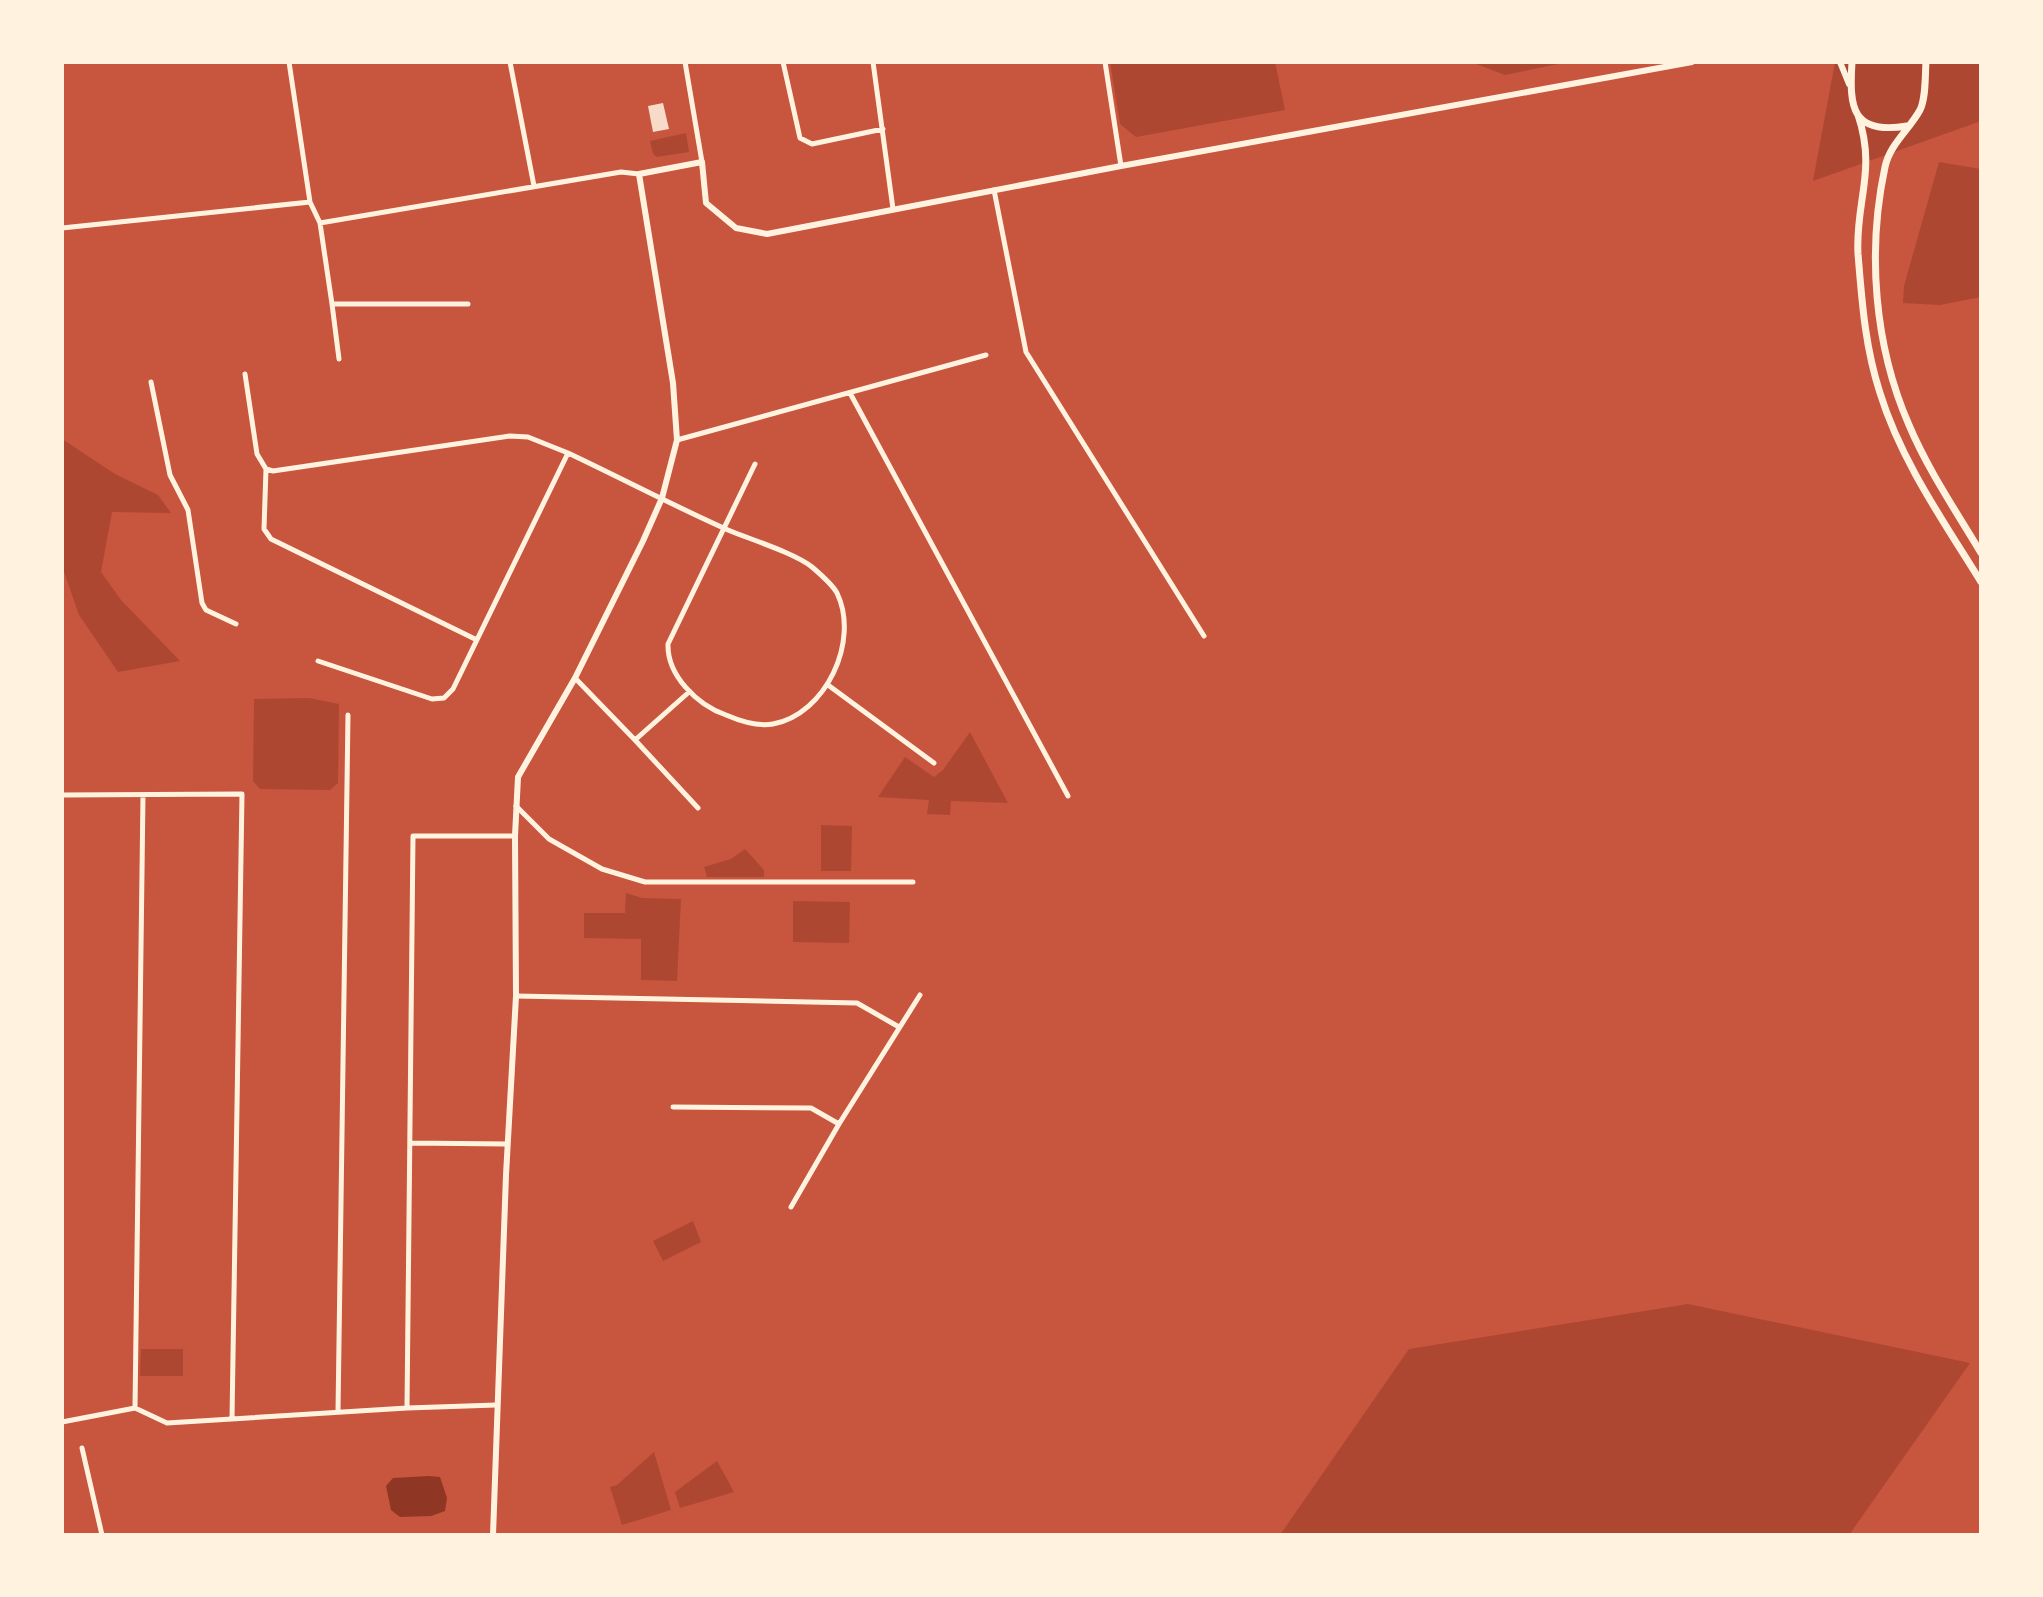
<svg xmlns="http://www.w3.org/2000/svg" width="2043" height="1597" font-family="'Nunito Sans',sans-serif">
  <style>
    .green { fill: #ae4732 }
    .water { fill: #8f3625 }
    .building { fill: #f7dbc8 }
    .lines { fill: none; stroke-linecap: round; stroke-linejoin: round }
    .minor { stroke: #fff3e0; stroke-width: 5 }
    .tertiary { stroke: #fff3e0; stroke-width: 6 }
    .primary { stroke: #fff3e0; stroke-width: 7 }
  </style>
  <rect width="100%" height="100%" fill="#c8553d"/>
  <path class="green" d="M1110 62H1275L1285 110 1136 137 1120 124Z
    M1471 62H1568L1505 75Z
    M1835 62H1981V121L1813 181Z
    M686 133 689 152 657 157 653 154 650 141Z
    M1939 162 1981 169V297L1940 305 1903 303 1904 286Z
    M62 439 115 474 158 495 171 513 112 512 101 572 121 600 180 661 118 672 79 615 62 566Z
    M309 698 339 704 338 783 330 790 260 789 253 781 254 699Z
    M970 732 1008 803 951 801 950 815 927 814 929 800 878 797 905 757 934 777 943 770Z
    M821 825 852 826 851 871H821Z
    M745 849 764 870V877H707L704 867 731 859Z
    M626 893 642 898 681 899 677 981 641 980V939L584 938V913H625Z
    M793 901 850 902 849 943 793 942Z
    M693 1221 701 1242 663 1261 653 1241Z
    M1688 1304 1970 1363 1849 1535H1280L1409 1349Z
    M141 1349H183V1376H140Z
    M654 1452 671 1510 622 1525 610 1487 617 1485Z
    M717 1461 734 1492 680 1508 675 1492Z"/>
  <path class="water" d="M429 1476 440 1477 447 1498 445 1511 431 1516 400 1517 391 1510 386 1486 393 1478Z"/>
  <path class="building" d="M663 103 669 129 653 132 648 106Z"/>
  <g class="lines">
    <path class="minor" d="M289 62 310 202 320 223 332 304H468
      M510 62 534 186
      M685 62 702 162
      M783 62 800 138 812 144 883 129
      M873 62 893 209
      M1105 62 1121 166
      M994 190 1026 352 1204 636
      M320 223 621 172 639 174
      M62 228 310 202
      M332 304 339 359
      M245 374 257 454 266 469 273 471 510 436 528 437 568 453
      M151 382 170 475 188 510 202 603 206 610 236 624
      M850 393 1068 796
      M677 440 986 355
      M266 469 264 529 271 539 477 640
      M318 661 432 699 444 698 453 689 568 453C621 478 674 506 728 530 749 539 795 553 812 567 819 573 832 584 837 593 860 641 826 714 773 724 757 727 740 721 726 715 697 705 667 675 668 644L755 464
      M575 678 635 740 689 692
      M828 685 934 763
      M635 740 698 808
      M62 795 242 794 232 1419
      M516 806 549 839 602 869 645 882H913
      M516 996 857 1003 899 1027
      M673 1107 811 1108 839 1124
      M410 1143 507 1144
      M791 1207 839 1124 920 995
      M135 1408 143 795
      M407 1408 413 836H515
      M338 1412 348 715
      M62 1422 135 1408 167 1423 407 1408 496 1405
      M82 1448 102 1535"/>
    <path class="tertiary" d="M1840 62 1849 84
      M493 1535 506 1175 516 996 515 836 518 777 575 678 643 541 662 498 677 440 673 383 639 174 702 162 706 203 736 228 767 234 1121 166 1692 62"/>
    <path class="primary" d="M1852 62C1849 108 1852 135 1907 126
      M1926 62C1925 76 1926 98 1920 110 1909 130 1890 144 1885 167 1867 251 1874 345 1909 425 1928 470 1956 511 1981 553
      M1858 115C1877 171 1855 202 1858 254 1862 302 1865 347 1880 393 1901 461 1944 522 1981 582"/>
  </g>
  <rect width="2043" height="1597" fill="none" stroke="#fff3e0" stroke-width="128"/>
</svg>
